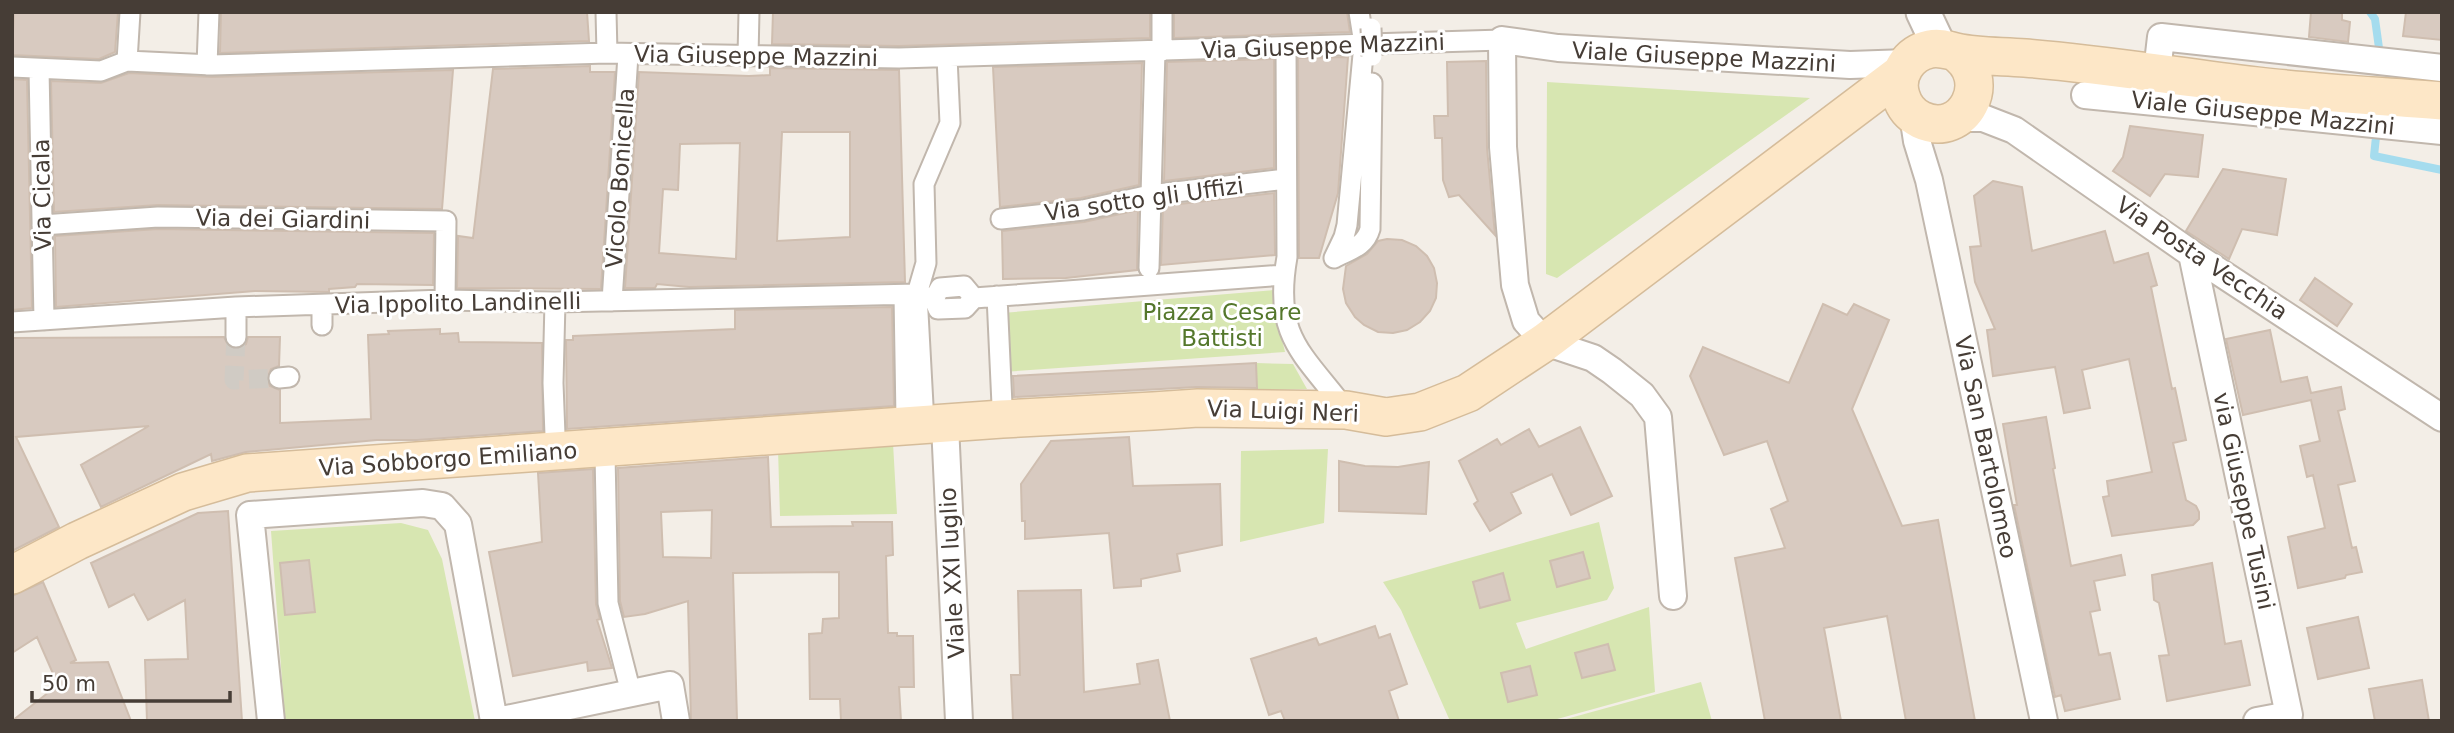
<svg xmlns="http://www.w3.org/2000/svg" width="2454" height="733" font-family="'DejaVu Sans',sans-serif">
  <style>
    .green { fill: #d7e6b1 }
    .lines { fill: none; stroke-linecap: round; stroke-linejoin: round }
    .stream { stroke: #a5dcee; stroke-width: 8 }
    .building { fill: #d8cac0; stroke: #cfbeb0; stroke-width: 2; fill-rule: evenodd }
    .pedestrian-tunnel { stroke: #d0cbc4; stroke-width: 19; stroke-dasharray: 19 10; stroke-linecap: butt }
    .pedestrian-casing { stroke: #c1b7ad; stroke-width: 23 }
    .minor-casing { stroke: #c1b7ad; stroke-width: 30 }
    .tertiary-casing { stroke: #c1b7ad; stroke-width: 37 }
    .secondary-casing { stroke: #d5bc9a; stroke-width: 40 }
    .pedestrian { stroke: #fff; stroke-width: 19 }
    .minor { stroke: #fff; stroke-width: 26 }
    .tertiary { stroke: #fff; stroke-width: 33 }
    .secondary { stroke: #fde7c7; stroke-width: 37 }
    .pedestrian-bridge-casing { stroke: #c1b7ad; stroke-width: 23; stroke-linecap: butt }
    .pedestrian-bridge { stroke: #fff; stroke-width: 19 }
    .labels { text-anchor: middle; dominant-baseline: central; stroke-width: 6; stroke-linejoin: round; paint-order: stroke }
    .street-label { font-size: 23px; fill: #463d36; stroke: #fff }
    .park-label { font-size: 23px; fill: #54772b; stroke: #fff }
  </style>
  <rect width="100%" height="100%" fill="#f3eee7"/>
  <path class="green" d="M1547 82 1810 98 1557 278 1546 274Z
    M1274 290 1276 315 1285 352 1003 372 1002 313Z
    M1256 363 1293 364 1307 389 1257 390Z
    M893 443 897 514 780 516 778 449Z
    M1328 449 1324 523 1240 542 1241 451Z
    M1599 522 1614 588 1607 600 1516 623 1526 649 1649 607 1655 692 1550 721H1450L1401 610 1383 582Z
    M401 523 428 530 442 559 475 721H285L271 531Z
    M1701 682 1712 721H1559Z"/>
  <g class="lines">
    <path class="stream" d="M2370 12 2375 19 2379 48
      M2376 137 2374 156 2442 170"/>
  </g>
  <path class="building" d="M14 12H118L115 52 99 59 12 55Z
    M221 12H587L589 41 220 53Z
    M773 12H1150V38L899 46 772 44Z
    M1174 12H1347L1350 32 1174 38Z
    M2311 12H2342V20L2350 22 2348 42 2309 37Z
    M2406 12H2442V40L2403 36Z
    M1348 57 1338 193 1319 258H1299L1298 58Z
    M1274 59V168L1164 181 1167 62Z
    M1486 61 1487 148 1495 235 1459 195 1449 197 1443 180 1442 138H1435L1434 116H1448L1447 62Z
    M1142 63 1139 185 1081 198 1000 207 993 67Z
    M590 66V72H615L601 289 457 288 458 236 473 238 493 69Z
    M770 68 899 70 905 282 689 287 657 284 655 288H625L639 72 749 76 770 75ZM782 132H850V237L777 241ZM740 143 736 259 659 253 663 189 678 190 680 144Z
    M453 70 442 209 158 205 54 212 51 81 101 83 129 73 212 77Z
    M12 79 27 80 32 308 12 310Z
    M2130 126 2203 135 2198 177 2165 174 2150 196 2113 171 2123 157Z
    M2223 169 2286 179 2277 235 2242 229 2229 259 2186 231Z
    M1993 181 2022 187 2032 251 2105 231 2114 263 2148 253 2157 285 2151 287 2172 389 2175 388 2186 440 2173 443 2186 500 2196 506 2199 512V519L2193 525 2112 536 2103 497 2109 496 2107 481 2152 472 2129 359 2082 370 2090 408 2064 413 2055 367 1993 376 1987 330 1995 329 1975 282 1970 247 1981 246 1974 196Z
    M1274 193 1275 255 1161 265 1163 206Z
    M1138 210 1137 270 1066 278 1003 279 1002 231 1084 222Z
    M158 229 434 233 433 285 357 284 355 287 329 289V292L255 291 56 307 55 236Z
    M1387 239 1402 240 1416 246 1427 256 1434 268 1437 283 1436 298 1430 311 1420 322 1407 330 1393 333 1378 332 1364 325 1355 317 1346 303 1343 289 1346 266 1367 254 1378 241Z
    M2315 278 2352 304 2337 326 2300 300Z
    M1823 304 1847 315 1854 304 1889 320 1852 409 1902 526 1938 520 1975 721H1906L1887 616 1824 628 1841 721H1765L1735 558 1785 548 1771 509 1788 501 1767 441 1724 455 1690 376 1703 347 1789 383Z
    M892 307 894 406 567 429 566 340H573V336L735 329V310Z
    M440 329V334L458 333 459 342 542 343 543 431 417 440H377L246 452 212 461 211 454 101 507 81 465 149 426 16 437 59 527 12 551V338L224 337 229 347 237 349 246 344 248 337H280L279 366 271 369 267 379 270 386 280 390V423L371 419 368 335 389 334 388 331Z
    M2270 330 2281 382 2307 377 2311 393 2341 387 2345 409 2338 411 2355 481 2338 485 2352 548 2356 547 2362 572 2346 575 2345 578 2298 588 2288 537 2325 528 2313 475 2307 477 2300 446 2320 441 2311 400 2243 415 2226 339Z
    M1256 363 1257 388 1197 387 1014 397 1013 376Z
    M2046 417 2055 468 2053 469 2071 566 2121 555 2125 575 2094 581 2100 610 2090 612 2099 655 2110 653 2120 699 2065 711 2061 695 2055 697 2049 670 2014 505H2017L2003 424Z
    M1580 427 1612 496 1571 515 1552 474 1511 493 1521 513 1490 531 1474 504 1478 501 1459 461 1497 439 1501 445 1529 429 1539 447Z
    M1129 437 1133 486 1220 484 1222 545 1177 554 1180 571 1141 579V586L1114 588 1109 533 1025 539V521H1022L1021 484 1051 441Z
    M768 457 771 527 853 526 852 522H892L893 555 886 556 888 633H897V636H913L914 687H899L901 721H841L840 699H810L809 634 822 633 823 619 839 618V572L733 573 737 721H691L688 601 645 614 624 617 620 601 618 468ZM712 510 711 558 663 557 661 512Z
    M1339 461 1365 466 1398 467 1429 462 1426 514 1339 511Z
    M593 469 596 604 600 619 597 620 612 668 588 671 587 662 513 676 489 552 542 542 538 473Z
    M228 511 242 721H147L145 660 188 659 185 600 148 620 134 594 109 607 91 563 198 513Z
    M1583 552 1590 578 1557 587 1550 561Z
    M309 560 315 612 285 615 280 563Z
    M2212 563 2225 644 2241 641 2250 685 2167 701 2159 656 2169 655 2159 603 2154 600 2152 575Z
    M1503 573 1510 600 1480 608 1473 582Z
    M43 582 76 660 70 663 108 662 131 721H12L58 685 37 637 12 653V596Z
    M1081 590 1084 692 1140 684 1137 664 1158 660 1170 721H1013L1011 675H1020L1018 591Z
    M2358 617 2369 668 2318 679 2307 628Z
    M1375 626 1379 638 1390 634 1407 684 1389 691 1399 721H1285L1281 711 1269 715 1251 659 1316 638 1319 645Z
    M1608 644 1615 670 1582 678 1575 653Z
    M1530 666 1537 695 1508 702 1501 673Z
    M2422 680 2429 721H2375L2369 689Z"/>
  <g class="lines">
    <path class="pedestrian-tunnel" d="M236 337 234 380 279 378"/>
    <defs>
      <path id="pedestrian" d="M606 12 607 53
        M1286 47 1287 257C1273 337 1302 352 1346 410
        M1162 51V12
        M748 56 749 12
        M127 61 130 12
        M207 65 209 12
        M12 67 101 71 127 61 212 65 607 53 899 58 1502 40
        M39 69 44 320
        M1001 219 1083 210 1150 195 1286 179
        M42 225 158 217 446 221 445 300
        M1334 258 1344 237 1347 225 1364 44 1359 12
        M1334 258C1349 250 1365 247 1370 229L1372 83
        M1149 268 1155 51
        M904 295 906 419
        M997 296 1002 405
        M934 299 940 288 964 286 974 298
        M612 301 628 55
        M322 305V325
        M236 307V337
        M12 322 236 307 445 300 555 302 917 294 934 299 938 309 965 308 974 298 1284 275
        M279 378 289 377
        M906 419 923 405 917 294 926 263 924 184 950 123 947 57
        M555 435 553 383 555 302
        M605 454 608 603 631 693"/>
      <path id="minor" d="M2155 89 2161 37 2442 68
        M2085 95 2442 131
        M1913 115 1917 141 1929 180 2044 721
        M1956 118H1983L2014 130 2192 254 2442 418
        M2192 254 2289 715 2257 721
        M945 425 959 721
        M1673 596 1658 417 1642 395 1612 371 1593 358 1545 342 1526 321 1515 285 1503 147 1502 40 1558 48 1850 65 1907 63
        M271 721 250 515 423 503 442 506 458 524 494 721
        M497 721 670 685 676 721"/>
      <path id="tertiary" d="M1923 12 1940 48"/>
      <path id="secondary" d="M1955 52C1996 79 1964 140 1921 120 1911 115 1904 107 1901 96 1894 75 1909 53 1930 49 1940 47 1947 50 1956 52 1978 57 2002 56 2025 58 2102 64 2179 77 2257 86 2318 93 2380 96 2442 101
        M12 575 77 541 183 492 247 473 1002 419 1153 411 1198 408 1346 410 1386 417 1420 412 1468 393 1545 342 1900 74"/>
    </defs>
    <use href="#pedestrian" class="pedestrian-casing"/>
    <use href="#minor" class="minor-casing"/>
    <use href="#tertiary" class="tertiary-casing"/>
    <use href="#secondary" class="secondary-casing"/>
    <use href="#pedestrian" class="pedestrian"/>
    <use href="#minor" class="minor"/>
    <use href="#tertiary" class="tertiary"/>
    <use href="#secondary" class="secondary"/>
    <defs>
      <path id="pedestrian-bridge" d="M1371 28 1372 56"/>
    </defs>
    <use href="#pedestrian-bridge" class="pedestrian-bridge-casing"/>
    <use href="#pedestrian-bridge" class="pedestrian-bridge"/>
  </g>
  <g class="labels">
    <g class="street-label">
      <text transform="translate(1323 46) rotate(-2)">Via Giuseppe Mazzini</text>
      <text transform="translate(756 56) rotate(1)">Via Giuseppe Mazzini</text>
      <text transform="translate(1704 57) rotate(3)">Viale Giuseppe Mazzini</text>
      <text transform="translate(2263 113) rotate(6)">Viale Giuseppe Mazzini</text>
      <text transform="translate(620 178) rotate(-86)">Vicolo Bonicella</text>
      <text transform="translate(42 195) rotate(-91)">Via Cicala</text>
      <text transform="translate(1144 199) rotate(-8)">Via sotto gli Uffizi</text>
      <text transform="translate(283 219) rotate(1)">Via dei Giardini</text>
      <text transform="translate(2202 258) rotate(34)">Via Posta Vecchia</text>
      <text transform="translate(458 303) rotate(-1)">Via Ippolito Landinelli</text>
      <text transform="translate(1283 411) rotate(2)">Via Luigi Neri</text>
      <text transform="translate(1986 447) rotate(78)">Via San Bartolomeo</text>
      <text transform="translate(448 459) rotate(-4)">Via Sobborgo Emiliano</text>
      <text transform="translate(2244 501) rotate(78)">via Giuseppe Tusini</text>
      <text transform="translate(952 573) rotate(-93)">Viale XXI luglio</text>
    </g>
    <g class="park-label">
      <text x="1222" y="312">Piazza Cesare<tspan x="1222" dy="26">Battisti</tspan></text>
    </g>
  </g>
  <rect width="2454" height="733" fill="none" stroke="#463d36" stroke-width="28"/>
  <path d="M32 691v10h198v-10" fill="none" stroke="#463d36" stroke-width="3.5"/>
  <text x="42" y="691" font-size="21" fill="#463d36" stroke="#ffffff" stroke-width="5" paint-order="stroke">50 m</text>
</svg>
